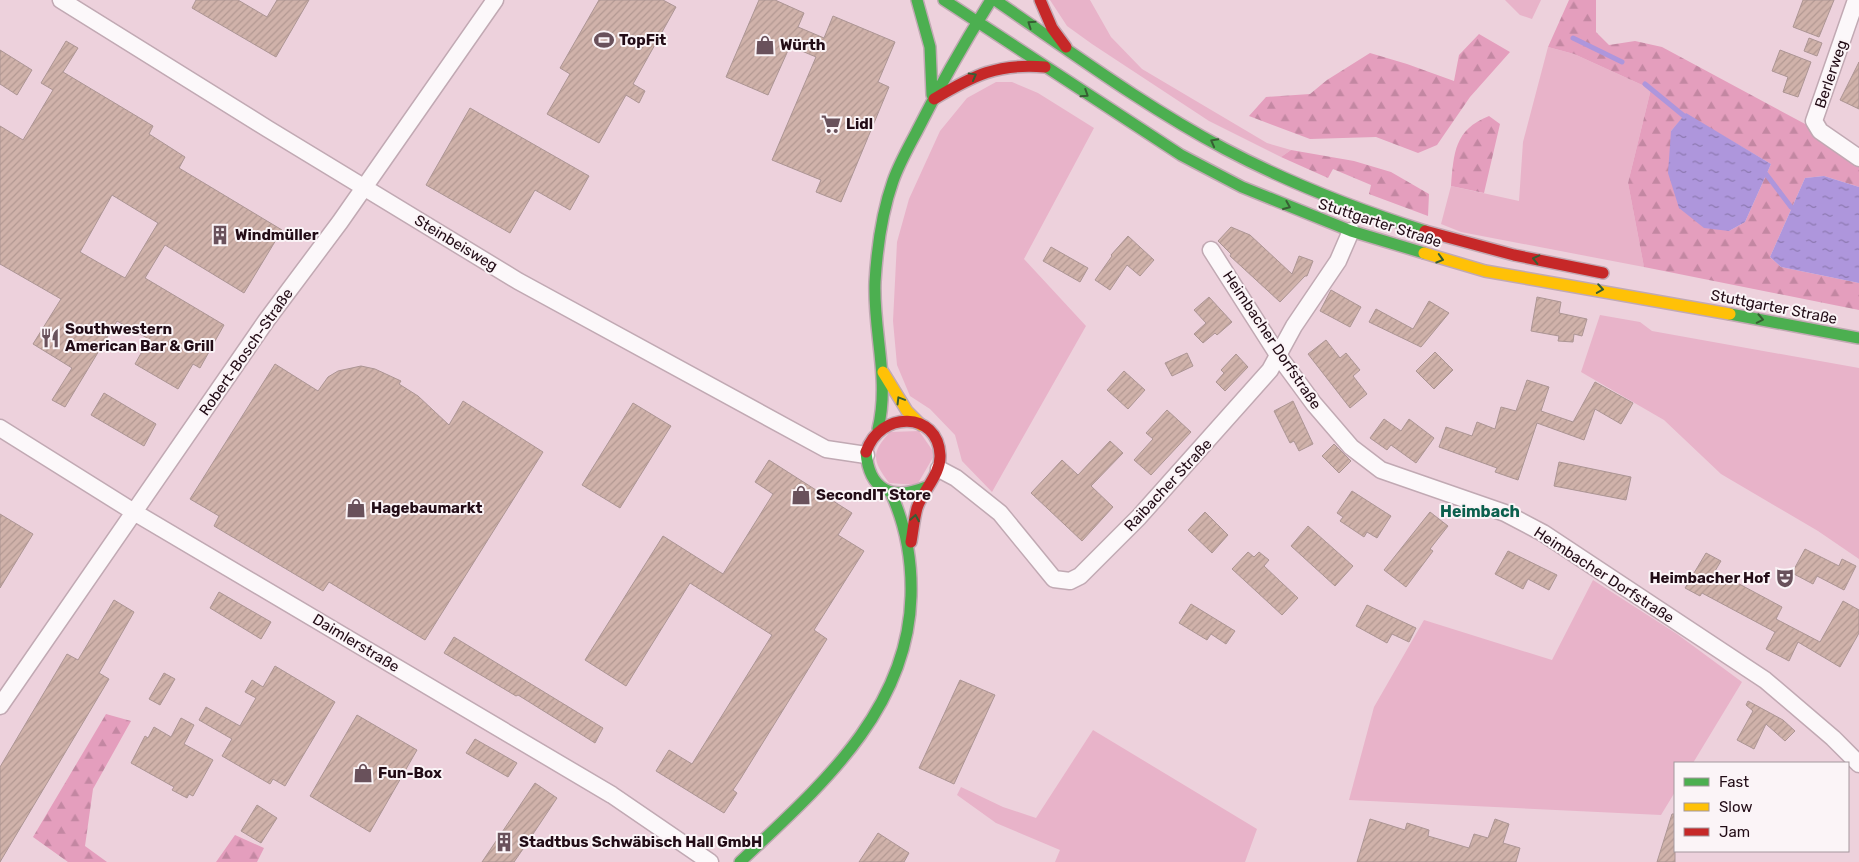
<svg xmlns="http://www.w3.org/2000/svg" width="1859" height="862" font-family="Rubik,sans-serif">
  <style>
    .grass { fill: #e8b3c9 }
    .forest { fill: url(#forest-firs); fill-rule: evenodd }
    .water { fill: url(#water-ripples) }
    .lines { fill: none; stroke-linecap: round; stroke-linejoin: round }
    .stream { stroke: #ae96dc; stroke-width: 5 }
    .building { fill: url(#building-hatch); stroke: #ac9594; fill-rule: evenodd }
    .street-casing { stroke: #c1a9b3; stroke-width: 19 }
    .fast-casing { stroke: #c1a9b3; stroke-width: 14 }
    .slow-casing { stroke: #c1a9b3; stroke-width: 14 }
    .jam-casing { stroke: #c1a9b3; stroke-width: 14 }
    .street { stroke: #fcf8fa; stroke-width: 16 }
    .fast { stroke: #4caf50; stroke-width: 11 }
    .slow { stroke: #ffc107; stroke-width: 11 }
    .jam { stroke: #c62828; stroke-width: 11 }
    .oneway { stroke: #375e33 }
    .labels { text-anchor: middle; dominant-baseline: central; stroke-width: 4; stroke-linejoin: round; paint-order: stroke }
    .poi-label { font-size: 15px; font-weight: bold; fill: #220c16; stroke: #fbf4f7; text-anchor: start }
    .street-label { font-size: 15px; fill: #220c16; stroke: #fbf4f7 }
    .neighbourhood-label { font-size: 16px; font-weight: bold; fill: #0b5f4d; stroke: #fbf4f7 }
  </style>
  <defs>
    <pattern id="forest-firs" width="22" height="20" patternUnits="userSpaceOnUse" patternTransform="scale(1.25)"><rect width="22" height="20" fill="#e49ebd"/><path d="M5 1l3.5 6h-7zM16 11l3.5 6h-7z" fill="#c387a2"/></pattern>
    <pattern id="water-ripples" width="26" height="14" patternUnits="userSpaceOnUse" patternTransform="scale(1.25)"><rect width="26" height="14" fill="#ae96dc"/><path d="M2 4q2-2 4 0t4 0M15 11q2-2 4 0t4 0" fill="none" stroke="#8d79b1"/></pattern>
    <pattern id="building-hatch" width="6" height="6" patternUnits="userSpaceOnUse" patternTransform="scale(1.25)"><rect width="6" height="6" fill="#d0b2aa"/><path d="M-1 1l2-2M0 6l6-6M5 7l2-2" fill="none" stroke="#b29892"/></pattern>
  </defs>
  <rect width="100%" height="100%" fill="#edd1dc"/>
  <path class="grass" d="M1050 0H1090L1111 37 1142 69 1267 143 1291 150 1281 157 1209 121 1092 44 1067 26Z
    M1505 0H1541L1532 19 1520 15Z
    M1548 47 1574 54 1651 89 1628 183 1644 267 1461 232 1441 224 1451 186 1519 201 1523 142Z
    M996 82H1012L1038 93 1094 128 1024 259 1086 326 992 492 962 461 955 435 930 409 910 396 897 365 893 321 897 242 909 199 940 131 967 98Z
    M1600 315 1640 322 1652 331 1859 368V559L1818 531 1721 474 1664 420 1581 372Z
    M919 431 935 454 917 485 889 483C872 460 871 453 890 432Z
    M1593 580 1677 634 1742 682 1693 763H1675V792L1661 815 1349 800 1374 707 1424 620 1552 660Z
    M1093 730 1257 829 1245 862H1055L1060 850 996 823 957 795 961 787 1003 807 1036 818Z"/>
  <path class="forest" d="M1569 0H1596V32L1609 45 1635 41 1662 47 1807 125 1859 162V187L1824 176 1805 178 1770 257 1781 267 1859 283V310L1644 267 1628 183 1651 89 1574 54 1548 47ZM1686 114 1771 164 1745 222 1729 231 1671 131Z
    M1479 34 1510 52 1470 97 1437 145 1418 153 1376 137 1310 139 1249 116 1266 97 1310 94 1327 80 1370 53 1407 64 1454 81 1459 55Z
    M1489 116 1500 124 1484 193 1451 186C1454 153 1454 130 1489 116Z
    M1291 150 1354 161 1391 172 1429 194 1428 216 1369 194 1371 185 1333 169 1328 178 1281 157Z
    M106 714 131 721 93 789 85 846 107 862H68L33 837Z
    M235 835 264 848 257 862H216Z"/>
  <path class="water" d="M1686 113 1771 164 1745 222 1729 231 1704 228 1679 208 1668 173 1671 131Z
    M1824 176 1859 187V283L1781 267 1770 257 1805 178Z"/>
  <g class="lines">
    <path class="stream" d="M1573 38 1622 62
      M1645 84 1684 116
      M1766 174 1791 207"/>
  </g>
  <path class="building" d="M196 0H238L267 17 277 0H309L276 57 192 8Z
    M599 0H663L676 7 633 84 645 91 639 103 626 95 599 143 547 114 570 74 560 68Z
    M759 0H775L804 13 798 27 824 38 833 16 895 42 878 82 889 87 841 202 816 192 821 180 772 160 816 57 790 46 768 95 726 77Z
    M1803 0H1834L1819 37 1793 27Z
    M1809 38 1822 43 1817 56 1804 51Z
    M66 41 78 48 63 72 153 126 149 134 185 157 179 168 282 230 244 293 165 245 145 278 224 325 200 368 193 364 178 389 135 364 149 339 117 321 65 407 52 400 72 368 33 344 61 299 0 264V126L23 140 53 90 41 83ZM112 195 158 223 125 278 80 252Z
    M0 50 32 70 17 95 0 84Z
    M1780 50 1811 62 1798 97 1783 92 1788 77 1772 71Z
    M1859 62V109L1840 100Z
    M470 108 589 176 570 210 535 190 510 233 426 185Z
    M1231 227 1250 235 1292 274 1299 256 1313 261 1307 276H1305L1280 302 1230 256 1231 254 1218 241Z
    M1128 236 1154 260 1140 276 1127 265 1110 290 1095 280 1112 256 1111 255Z
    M1051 247 1088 268 1080 282 1043 261Z
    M1331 290 1361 307 1350 327 1320 311Z
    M1209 297 1232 322 1217 335 1215 333 1203 343 1194 334 1206 323 1194 310Z
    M1537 297 1561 302 1559 313 1587 319 1582 336 1574 334 1573 342 1558 341 1559 336 1531 331Z
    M1429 301 1449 313 1421 347 1369 322 1376 309 1413 329Z
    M1326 340 1340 358 1346 353 1360 370 1353 376 1367 394 1350 408 1308 354Z
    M1435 352 1453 370 1434 389 1416 371Z
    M1187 353 1193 366 1172 376 1165 363Z
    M1236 354 1248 367 1225 391 1216 382 1224 373 1221 370Z
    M275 364 318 391 328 377 338 371 361 366 375 369 401 381 399 384 418 396 449 425 463 401 543 452 425 640 329 582 323 591 214 526 219 516 190 499Z
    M1124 371 1145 390 1128 409 1107 390Z
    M1527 380 1549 387 1541 411 1573 422 1595 382 1633 403 1621 424 1595 409 1584 440 1537 423 1518 480 1495 472 1497 468 1439 447 1446 427 1472 436 1477 422 1495 429 1501 407 1516 411Z
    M104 393 156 424 144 446 91 415Z
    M1293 401 1313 444 1299 451 1294 441 1290 443 1274 411Z
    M633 403 671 426 620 508 582 485Z
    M1167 410 1191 432 1151 475 1134 460 1153 439 1146 433Z
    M1384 419 1401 431 1409 419 1434 438 1416 463 1391 445 1387 450 1370 438Z
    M1110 441 1123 453 1091 486 1113 507 1082 541 1031 493 1062 460 1078 475Z
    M1334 444 1351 461 1339 473 1322 456Z
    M769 460 852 513 838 535 864 551 814 630 827 639 741 778 733 790 737 793 724 813 656 771 669 750 692 764 772 635 690 583 626 686 585 660 663 536 723 574 773 494 755 482Z
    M1559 462 1631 477 1626 500 1554 486Z
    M1352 491 1391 516 1377 538 1367 532 1364 537 1340 521 1343 517 1337 513Z
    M1205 512 1228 535 1212 553 1188 530Z
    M1430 512 1448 526 1430 549 1433 551 1406 587 1384 570Z
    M0 514 33 534 0 588Z
    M1308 526 1353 566 1335 586 1291 546Z
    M1805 549 1839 566 1842 559 1856 566 1844 590 1817 576 1813 584 1792 573Z
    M1508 551 1557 575 1549 590 1528 579 1523 589 1495 574Z
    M1248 552 1254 557 1259 552 1269 560 1264 566 1298 598 1282 615 1232 569Z
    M1706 553 1721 561 1715 571 1782 607 1776 619 1820 642 1843 601 1859 610V633L1840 667 1798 642 1789 661 1766 649 1775 632 1702 593 1700 596 1685 588Z
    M219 592 271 622 261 639 210 608Z
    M114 600 134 612 99 673 109 679 0 862V767L67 654 78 660Z
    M1191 604 1235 631 1226 644 1211 634 1207 640 1179 623Z
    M1367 605 1416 628 1409 642 1392 634 1387 643 1356 626Z
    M454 637 603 728 595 743 518 695 516 696 444 653Z
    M275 666 335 702 285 786 273 779 270 784 222 756 232 739 199 720 206 707 240 726 256 698 245 692 252 680 263 687Z
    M164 673 175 679 160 705 149 699Z
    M960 680 995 695 954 784 919 768Z
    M1748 701 1783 720 1795 731 1785 741 1766 724 1754 749 1737 740 1753 711 1746 705Z
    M357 715 417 750 370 832 310 796Z
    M181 718 194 725 184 744 213 760 193 796 189 794 187 798 172 790 174 787 131 763 145 736 148 738 154 727 171 737Z
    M475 739 517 763 508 777 466 753Z
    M535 783 557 798 523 849 514 862H482Z
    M257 805 277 818 261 843 241 831Z
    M1672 814H1675V862H1657Z
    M1370 819 1405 830 1407 823 1429 830 1428 836 1469 848 1474 834 1488 838 1495 819 1509 824 1503 843 1520 848 1516 862H1357Z
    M878 833 909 853 904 862H859Z"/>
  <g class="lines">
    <defs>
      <path id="street" d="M61 0 268 129 518 281 826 449 866 455
        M1856 0 1814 121 1820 131 1859 158
        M1211 250 1278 355 1314 404 1351 447 1381 470 1505 513 1543 533 1765 680 1833 738 1859 764
        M0 428 134 512 612 795 710 862
        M939 469 956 478 1000 513 1054 579 1070 581 1080 576 1139 517 1270 370 1294 326 1338 261 1351 231
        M0 706 266 321 340 222 495 0"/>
      <path id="fast" d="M917 0 930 47 932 95
        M944 0 1181 155 1242 187 1351 231 1424 253
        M995 0C1070 51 1144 106 1225 149 1289 183 1356 209 1425 231
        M1730 314 1859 338
        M878 429C890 379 873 332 875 282 877 248 882 212 893 181 899 164 908 148 916 133 939 87 964 43 991 0
        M866 452C869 490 892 501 926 487
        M740 862C818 788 908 712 911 596 912 560 906 526 891 493"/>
      <path id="slow" d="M1424 253 1485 271 1730 314
        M883 372 907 411 921 425"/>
      <path id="jam" d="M1040 0 1052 28 1066 47
        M934 99C974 75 998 63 1045 67
        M1425 231 1514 255 1603 273
        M866 452C880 410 938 411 940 455 941 474 923 490 917 508 914 519 913 531 911 542"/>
    </defs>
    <use href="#street" class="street-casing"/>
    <use href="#fast" class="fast-casing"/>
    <use href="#slow" class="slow-casing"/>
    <use href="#jam" class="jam-casing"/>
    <use href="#street" class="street"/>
    <use href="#fast" class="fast"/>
    <use href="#slow" class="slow"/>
    <use href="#jam" class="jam"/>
  </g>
  <defs><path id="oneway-chevron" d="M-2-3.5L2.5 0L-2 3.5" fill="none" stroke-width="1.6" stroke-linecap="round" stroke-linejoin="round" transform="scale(1.25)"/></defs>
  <g class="oneway">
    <use href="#oneway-chevron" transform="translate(1031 24) rotate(-146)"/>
    <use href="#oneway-chevron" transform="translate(973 76) rotate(-29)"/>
    <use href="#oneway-chevron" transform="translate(1085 94) rotate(33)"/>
    <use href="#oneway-chevron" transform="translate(1214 142) rotate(-152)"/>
    <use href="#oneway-chevron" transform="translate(1287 206) rotate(23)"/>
    <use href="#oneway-chevron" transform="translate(1440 259) rotate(16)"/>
    <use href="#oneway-chevron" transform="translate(1536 259) rotate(-167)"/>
    <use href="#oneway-chevron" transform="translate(1600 289) rotate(9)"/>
    <use href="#oneway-chevron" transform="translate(1760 319) rotate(11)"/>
    <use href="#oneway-chevron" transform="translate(900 400) rotate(-121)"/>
    <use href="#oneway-chevron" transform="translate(915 518) rotate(-80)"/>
  </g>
  <defs>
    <symbol id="stadium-bare" viewBox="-9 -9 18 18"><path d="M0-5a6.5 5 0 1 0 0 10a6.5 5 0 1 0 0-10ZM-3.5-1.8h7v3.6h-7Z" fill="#69515b" stroke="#fbf4f7" stroke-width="2.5" paint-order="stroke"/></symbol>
    <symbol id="shop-bare" viewBox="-9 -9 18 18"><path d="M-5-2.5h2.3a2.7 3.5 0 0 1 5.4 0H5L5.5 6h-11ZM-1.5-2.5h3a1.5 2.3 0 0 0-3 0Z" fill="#69515b" stroke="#fbf4f7" stroke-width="2.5" paint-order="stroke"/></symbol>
    <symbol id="supermarket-bare" viewBox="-9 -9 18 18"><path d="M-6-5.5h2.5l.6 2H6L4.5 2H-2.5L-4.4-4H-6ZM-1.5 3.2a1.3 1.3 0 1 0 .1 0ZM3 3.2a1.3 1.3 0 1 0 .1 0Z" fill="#69515b" stroke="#fbf4f7" stroke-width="2.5" paint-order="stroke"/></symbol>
    <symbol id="building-bare" viewBox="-9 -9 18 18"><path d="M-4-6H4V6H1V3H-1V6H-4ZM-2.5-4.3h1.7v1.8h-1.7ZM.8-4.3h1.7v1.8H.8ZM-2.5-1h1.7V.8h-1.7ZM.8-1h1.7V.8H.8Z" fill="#69515b" stroke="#fbf4f7" stroke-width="2.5" paint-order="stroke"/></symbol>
    <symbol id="restaurant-bare" viewBox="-9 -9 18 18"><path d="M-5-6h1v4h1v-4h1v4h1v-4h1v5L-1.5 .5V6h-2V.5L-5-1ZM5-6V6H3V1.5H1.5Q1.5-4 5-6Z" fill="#69515b" stroke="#fbf4f7" stroke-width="2.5" paint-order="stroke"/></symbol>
    <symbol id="theatre-bare" viewBox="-9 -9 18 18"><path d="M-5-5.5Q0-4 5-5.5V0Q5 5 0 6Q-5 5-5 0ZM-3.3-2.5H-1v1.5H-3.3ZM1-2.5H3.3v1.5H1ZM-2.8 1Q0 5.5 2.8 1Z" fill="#69515b" stroke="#fbf4f7" stroke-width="2.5" paint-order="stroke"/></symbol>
  </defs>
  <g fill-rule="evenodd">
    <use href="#stadium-bare" x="590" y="26" width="28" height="28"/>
    <use href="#shop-bare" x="751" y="31" width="28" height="28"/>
    <use href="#supermarket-bare" x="817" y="110" width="28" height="28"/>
    <use href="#building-bare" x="206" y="221" width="28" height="28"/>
    <use href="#restaurant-bare" x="36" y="324" width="28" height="28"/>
    <use href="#shop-bare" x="787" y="481" width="28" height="28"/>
    <use href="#shop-bare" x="342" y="494" width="28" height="28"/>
    <use href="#theatre-bare" x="1771" y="564" width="28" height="28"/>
    <use href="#shop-bare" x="349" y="759" width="28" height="28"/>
    <use href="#building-bare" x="490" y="828" width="28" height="28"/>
  </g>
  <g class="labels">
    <g class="poi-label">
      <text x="619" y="40">TopFit</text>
      <text x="780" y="45">Würth</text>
      <text x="846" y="124">Lidl</text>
      <text x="235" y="235">Windmüller</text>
      <text x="65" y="329">Southwestern<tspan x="65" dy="17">American Bar &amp; Grill</tspan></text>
      <text x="816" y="495">SecondIT Store</text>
      <text x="371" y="508">Hagebaumarkt</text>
      <text x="1770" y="578" text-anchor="end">Heimbacher Hof</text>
      <text x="378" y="773">Fun-Box</text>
      <text x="519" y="842">Stadtbus Schwäbisch Hall GmbH</text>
    </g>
    <g class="street-label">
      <text transform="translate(1831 74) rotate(-71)">Berlerweg</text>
      <text transform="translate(1380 223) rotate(18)">Stuttgarter Straße</text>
      <text transform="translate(456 243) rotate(31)">Steinbeisweg</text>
      <text transform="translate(1774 307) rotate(11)">Stuttgarter Straße</text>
      <text transform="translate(1272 340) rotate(56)">Heimbacher Dorfstraße</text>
      <text transform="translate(246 352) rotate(-55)">Robert-Bosch-Straße</text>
      <text transform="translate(1168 485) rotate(-47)">Raibacher Straße</text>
      <text transform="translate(1604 575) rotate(33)">Heimbacher Dorfstraße</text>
      <text transform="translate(356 643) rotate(31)">Daimlerstraße</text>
    </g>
    <g class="neighbourhood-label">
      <text x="1480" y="511">Heimbach</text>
    </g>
  </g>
  <rect x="1674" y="762" width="175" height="90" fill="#fbf4f7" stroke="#a4979d"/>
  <rect x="1684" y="778" width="25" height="8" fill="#4caf50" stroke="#a4979d"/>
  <text x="1719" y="787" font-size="15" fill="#220c16">Fast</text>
  <rect x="1684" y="803" width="25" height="8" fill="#ffc107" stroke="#a4979d"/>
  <text x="1719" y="812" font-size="15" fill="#220c16">Slow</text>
  <rect x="1684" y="828" width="25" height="8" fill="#c62828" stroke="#a4979d"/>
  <text x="1719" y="837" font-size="15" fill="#220c16">Jam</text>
</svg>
